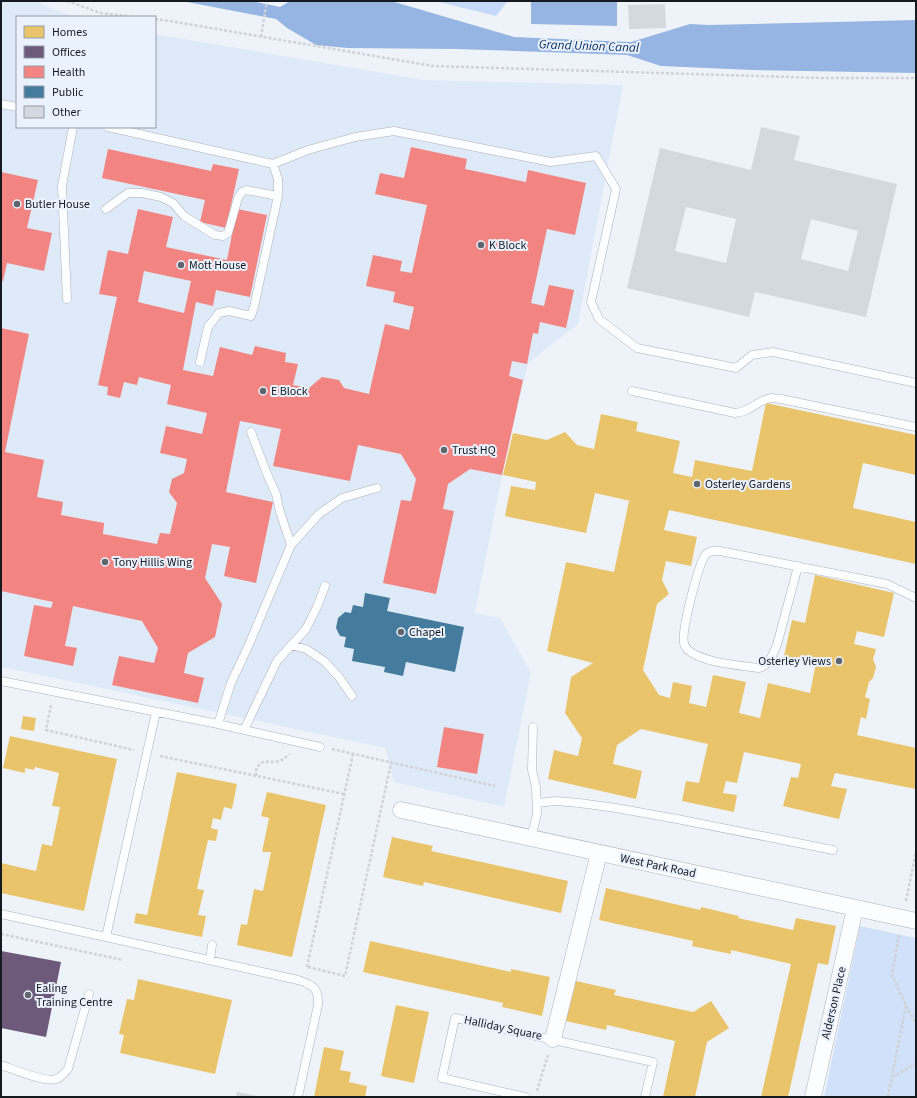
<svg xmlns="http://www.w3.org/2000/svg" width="917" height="1098" font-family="'Source Sans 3',sans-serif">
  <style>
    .built { fill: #dfeaf8 }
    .green { fill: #d0e1f9 }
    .forest { fill: #c4daf8 }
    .water { fill: #96b5e2 }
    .homes { fill: #e9c46a }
    .offices { fill: #6d597a }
    .health { fill: #f28482; fill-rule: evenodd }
    .public { fill: #457b9d }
    .building { fill: #d4d9df; fill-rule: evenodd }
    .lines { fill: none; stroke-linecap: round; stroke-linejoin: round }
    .service-casing { stroke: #acb0b7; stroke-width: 9 }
    .minor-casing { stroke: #acb0b7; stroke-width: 17 }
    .path { stroke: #d0d2d5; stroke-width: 2.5; stroke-dasharray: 3 2; stroke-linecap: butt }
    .service { stroke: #fcfdfe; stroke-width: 8 }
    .minor { stroke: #fcfdfe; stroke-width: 16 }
    .poi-dot { fill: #61666d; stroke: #eaf2fe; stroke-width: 1.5 }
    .labels { text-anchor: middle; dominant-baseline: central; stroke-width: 4; stroke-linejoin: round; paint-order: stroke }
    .poi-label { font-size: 12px; fill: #151a21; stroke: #eaf2fe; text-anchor: start }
    .street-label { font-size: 12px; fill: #151a21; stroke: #eaf2fe }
    .water-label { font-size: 13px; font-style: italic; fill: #00285d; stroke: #eaf2fe }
  </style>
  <rect width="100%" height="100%" fill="#eef3fa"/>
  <path class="built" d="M1 1H39L43 5 74 17H17V127H155V34L424 80 623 85 578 324 528 363 502 475 475 613 500 618 531 673 504 807 394 782 385 748 7 668H1Z"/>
  <path class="green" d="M860 926 916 938V1097H824Z"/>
  <path class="forest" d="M435 1H508L496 16Z"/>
  <path class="water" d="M182 1H251L280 7 290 1H391L514 37 631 42 690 24 709 25 916 20V73L753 70 661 66 627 55 457 49 347 48 316 45 287 28 276 19Z
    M531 1H617V26L531 24Z"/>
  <path class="homes" d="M766 403 916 435V475L863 463 853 508 916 522V564L669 510 664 530 697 537 691 566 666 561 662 580 669 594 657 604 643 670 659 695 670 698 673 682 692 686 689 703 706 707 713 675 746 682 739 713 760 718 768 683 810 693 816 663 784 656 792 620 805 623 815 575 894 593 884 637 857 631 854 644 876 649 873 659 876 667 873 678 869 682 865 697 870 699 866 719 861 717 857 735 916 748V789L835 773 831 786 847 789 839 819 783 806 791 777 798 778 801 764 744 752 737 783 726 781 723 793 737 795 734 812 682 801 686 781 699 783 708 744 641 729 617 745 613 764 642 771 636 799 548 779 554 750 578 756 582 738 565 713 571 677 593 663 547 651 566 562 614 572 629 501 635 502 595 493 586 533 505 516 511 486 535 490 536 482 503 475 513 433 547 440 565 432 577 445 594 449 601 414 638 422 636 431 680 441 673 473 692 477 695 460 752 471Z
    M23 716 36 718 34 731 21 729Z
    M10 736 117 759 84 911 1 893V863L36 871 42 844 52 846 60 807 52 806 59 773 35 767 34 770 25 768V773L3 768Z
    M177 772 237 784 232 809 224 807 221 820 213 818 211 828 218 830 216 841 208 840 197 889 204 890 198 915 206 916 202 937 134 923 136 913 147 915Z
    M267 792 326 805 292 957 237 945 241 924 247 925 254 889 263 891 271 852H262L269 818 261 816Z
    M392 837 433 846 431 851 568 881 561 913 424 882 423 886 383 877Z
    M606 888 700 910 701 907 739 916 738 918 793 930 796 918 836 926 828 965 818 963 788 1097H761L791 964 731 950V954L692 946 693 941 599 920Z
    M370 941 511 972V969L550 977 542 1016 502 1007 503 1003 363 972Z
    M138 979 232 1000 215 1074 120 1053 124 1035 119 1034 127 999 134 1000Z
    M576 981 616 990 614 995 693 1012 711 1001 729 1028 707 1042 695 1097H663L675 1041 607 1025 606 1030 566 1021Z
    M396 1005 429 1012 414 1083 381 1076Z
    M324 1047 344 1051 340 1070 351 1072 349 1082 367 1086 365 1097H314Z"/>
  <path class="offices" d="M1 951 61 962 46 1037 1 1028Z"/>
  <path class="health" d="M411 147 467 159 465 169 526 182 528 170 586 183 575 235 547 229 531 303 544 306 549 285 574 290 566 328 540 322 538 334 533 333 527 364 512 361 509 376 523 380 502 475 470 469 448 484 443 509 454 511 436 594 383 583 401 500 411 501 416 479 401 454 358 445 350 481 273 466 281 429 240 421 226 492 273 502 256 583 224 576 230 547 212 544 205 578 222 604 215 637 188 653 184 673 204 678 198 703 112 685 119 656 154 663 158 648 142 621 73 606 65 646 77 648 73 666 24 656 34 605 51 608 53 602 1 591V328L29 334 5 452 44 460 37 497 63 502 61 515 104 523 103 534 157 544 160 533 170 534 177 503 169 492 172 479 184 473 187 459 160 453 166 426 202 434 207 413 167 404 171 385 139 377 137 385 124 382 120 398 107 395 108 387 98 385 117 297 99 294 108 250 128 254 138 209 173 217 166 247 227 260 237 209 267 215 250 297 216 290 213 306 196 302 183 370 213 376 220 347 252 355 255 346 286 353 285 362 298 364 293 385 309 388 322 377 339 380 344 388 369 394 385 324 409 330 414 307 393 302 395 292 366 286 373 255 402 261 400 271 412 273 427 205 375 194 380 173 404 178ZM144 271 191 281 184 313 138 302Z
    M108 149 211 171 213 164 239 169 226 228 200 222 205 200 102 178Z
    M1 172 38 180 27 228 52 233 44 271 7 263 3 281H1Z
    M444 727 484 734 477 774 437 767Z"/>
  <path class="public" d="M365 593 390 598 387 611 464 627 455 672 406 662 403 676 384 672 385 667 352 661 354 649 344 647 346 637 340 636 336 628 338 618 345 612 351 613 353 605 363 607Z"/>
  <path class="building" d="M665 4 666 28 629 29 628 5Z
    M761 127 800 136 794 160 897 184 866 317 755 292 749 317 627 288 660 148 751 170ZM686 207 736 219 726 263 675 251ZM811 219 858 231 848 271 801 259Z
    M237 1092 257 1096V1097H236Z"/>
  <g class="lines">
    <defs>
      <path id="service" d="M1 104 17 107
        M108 127 273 164 308 150 355 137 394 131 551 162 596 156 616 189 591 302 599 319 637 348 736 368 752 355 773 352 916 383
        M106 209 128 193H142L161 197 173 203 184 216 215 235 223 236 228 233 238 198 242 192 246 190 278 196
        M67 299 62 186 73 127
        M200 362 208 327 219 313 229 311 251 316 254 307 278 196V179L273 164
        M632 391 735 413C751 412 757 400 771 398 774 398 778 399 781 399L916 427
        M251 432 267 474 276 494 280 512 291 545
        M798 566 777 645 770 660 764 666 759 668C739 665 703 663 688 650 687 649 684 645 684 643 681 631 699 562 706 554 711 550 714 551 720 551L887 584 916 598
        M291 645 306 649 324 661 339 677 352 696
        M1 681 218 724 320 747
        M218 724 231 683 247 649 291 545 319 514 342 498 377 488
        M244 730 277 661 306 629 317 607 325 586
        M537 803 556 801 579 803 616 808 677 819 833 850
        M531 838 537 814 536 787 532 770 533 727
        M1 914 106 937 156 712
        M106 937 298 980C313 985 319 988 318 1005L298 1097
        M210 960 212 945
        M1 1065C13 1069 45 1083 56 1079 61 1078 64 1073 68 1069L89 994
        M525 1097 442 1078 455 1018 653 1062 645 1097"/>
      <path id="minor" d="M401 810 916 921
        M553 1039 599 853
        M813 1097 855 908"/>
    </defs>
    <use href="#service" class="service-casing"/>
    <use href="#minor" class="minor-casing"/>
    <path class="path" d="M67 1 101 13 135 17
      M155 19 176 22 433 66 823 78H916
      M261 37 267 1
      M51 705 46 730 134 750
      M332 749 495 786
      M160 756 344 794
      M256 776V770L260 763C272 759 277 767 289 754
      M906 901 916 851
      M1 934 123 960
      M307 967 353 754
      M308 967 345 976 391 763
      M906 1006 916 1023
      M892 1077 916 1064
      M537 1091 548 1055
      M888 1097 906 1005 892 975 899 935"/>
    <use href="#service" class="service"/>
    <use href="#minor" class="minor"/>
  </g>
  <g class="poi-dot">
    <circle cx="17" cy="204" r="4"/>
    <circle cx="481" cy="245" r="4"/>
    <circle cx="181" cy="265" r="4"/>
    <circle cx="263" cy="391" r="4"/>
    <circle cx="444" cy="450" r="4"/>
    <circle cx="697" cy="484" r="4"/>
    <circle cx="105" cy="562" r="4"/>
    <circle cx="401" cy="632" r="4"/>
    <circle cx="839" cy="661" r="4"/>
    <circle cx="28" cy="995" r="4"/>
  </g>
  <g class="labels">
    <g class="poi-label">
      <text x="25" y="204">Butler House</text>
      <text x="489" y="245">K Block</text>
      <text x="189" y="265">Mott House</text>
      <text x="271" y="391">E Block</text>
      <text x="452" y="450">Trust HQ</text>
      <text x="705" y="484">Osterley Gardens</text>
      <text x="113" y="562">Tony Hillis Wing</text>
      <text x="409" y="632">Chapel</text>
      <text x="831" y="661" text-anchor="end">Osterley Views</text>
      <text x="36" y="988">Ealing<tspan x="36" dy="14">Training Centre</tspan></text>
    </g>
    <g class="street-label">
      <text transform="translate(658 866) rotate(12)">West Park Road</text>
      <text transform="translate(834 1003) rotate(-77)">Alderson Place</text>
      <text transform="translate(503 1028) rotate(12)">Halliday Square</text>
    </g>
    <g class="water-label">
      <text transform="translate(589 46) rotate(2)">Grand Union Canal</text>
    </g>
  </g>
  <rect width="917" height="1098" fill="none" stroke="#151a21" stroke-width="4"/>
  <rect x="16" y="16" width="140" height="112" fill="#eaf2fe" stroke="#959ca6"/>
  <rect x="24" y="26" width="20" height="12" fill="#e9c46a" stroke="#959ca6"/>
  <text x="52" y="36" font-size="12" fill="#151a21">Homes</text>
  <rect x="24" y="46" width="20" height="12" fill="#6d597a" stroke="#959ca6"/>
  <text x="52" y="56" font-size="12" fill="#151a21">Offices</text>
  <rect x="24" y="66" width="20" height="12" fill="#f28482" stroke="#959ca6"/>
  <text x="52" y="76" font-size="12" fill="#151a21">Health</text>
  <rect x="24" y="86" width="20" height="12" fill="#457b9d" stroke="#959ca6"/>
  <text x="52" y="96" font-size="12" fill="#151a21">Public</text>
  <rect x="24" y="106" width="20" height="12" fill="#d4d9df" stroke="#959ca6"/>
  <text x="52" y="116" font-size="12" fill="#151a21">Other</text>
</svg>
